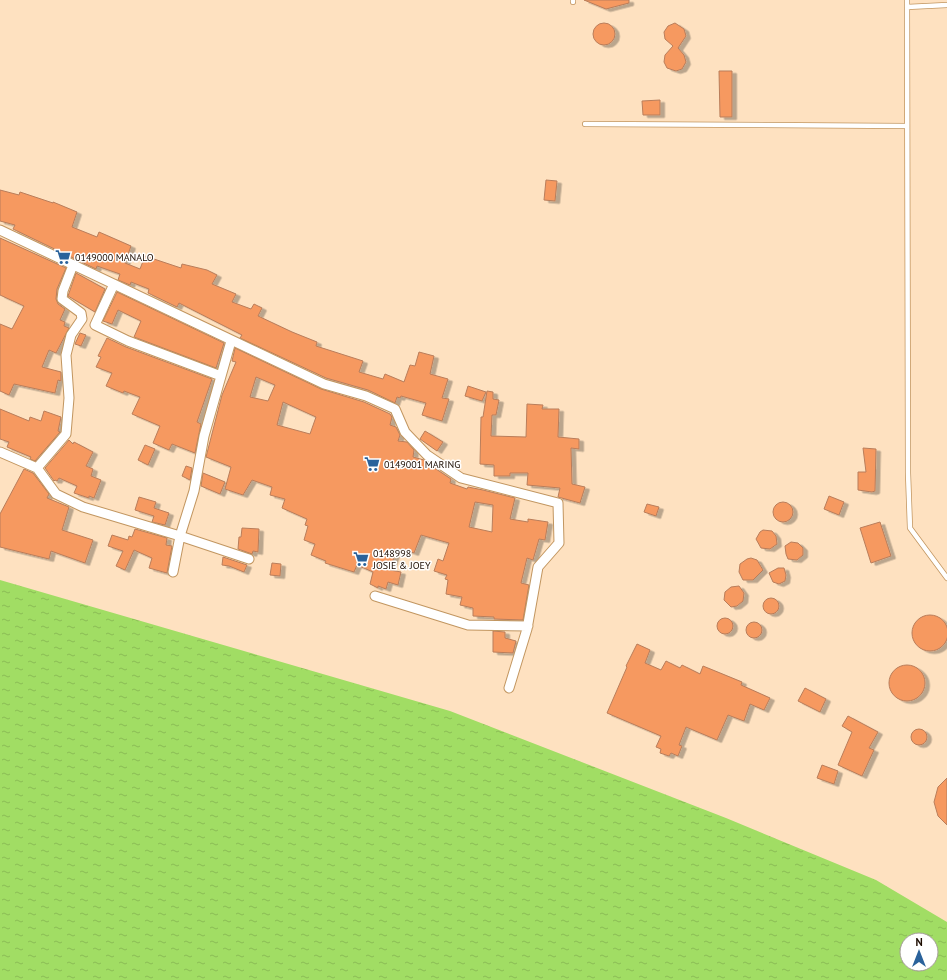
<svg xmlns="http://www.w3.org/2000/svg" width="947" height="980" font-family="'PT Sans',sans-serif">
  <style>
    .water { fill: url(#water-ripples); fill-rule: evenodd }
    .building { fill: #f69961; stroke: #b97d5a; fill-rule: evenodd; filter: url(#shadow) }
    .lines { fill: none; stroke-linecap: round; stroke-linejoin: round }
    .service-casing { stroke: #c29660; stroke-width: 6 }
    .minor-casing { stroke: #c29660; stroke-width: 11 }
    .service { stroke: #fff; stroke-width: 4.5 }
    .minor { stroke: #fff; stroke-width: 9 }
    .labels { text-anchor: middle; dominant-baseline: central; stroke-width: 3; stroke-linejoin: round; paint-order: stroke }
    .poi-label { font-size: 10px; fill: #1c0c00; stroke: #fff; text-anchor: start }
  </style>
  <defs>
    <pattern id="water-ripples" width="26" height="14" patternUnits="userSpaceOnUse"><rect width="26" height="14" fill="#a1dd64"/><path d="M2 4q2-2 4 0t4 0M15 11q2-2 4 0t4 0" fill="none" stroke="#8abc55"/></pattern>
    <filter id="shadow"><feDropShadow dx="4.5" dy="2.5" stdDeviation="0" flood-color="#0004"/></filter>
  </defs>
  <rect width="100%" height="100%" fill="#fee1c0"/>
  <path class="water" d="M0 580 450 711 726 818 876 880 947 922V980H0ZM907 940H931V964H907Z"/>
  <path class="building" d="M584 0H629V3L606 9Z
    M675 23 684 29 686 36 678 48 684 55 686 62 682 69 676 71 667 68 664 62 665 55 673 46 665 39 664 32 668 26Z
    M593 34a11 11 0 1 1 22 0a11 11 0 1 1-22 0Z
    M719 71H732V117H720Z
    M660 100V115H643L642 101Z
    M546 180 557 181 555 201 544 200Z
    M0 190 19 195 20 192 53 203V202L77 212 72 227 97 237 99 232 131 246 125 263 140 269 145 256 181 268 182 264 207 270 217 275 212 284 236 294 232 302 251 309 254 304 262 308 258 316 292 332 317 342 316 346 363 361 359 372 383 379 385 374 404 382 410 365 415 366 419 352 434 356 430 374 448 379 442 398 449 399 442 421 422 415 426 403 401 396 400 398 397 397 395 403 368 390 326 378 240 338 242 335 179 303 177 307 148 293 149 289 131 282 130 285 118 280 120 274 97 266 96 269 13 229 15 225 0 221Z
    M0 238 66 268 57 289 56 299 58 304 65 309 60 320 65 322 64 326 69 328 56 353 49 350 42 367 61 372V381L58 380 55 393 14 384 9 395 0 391V324L12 329 24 306 0 295Z
    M76 273 105 289 95 312 68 296Z
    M117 292 224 343 216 368 134 337 141 321 118 310 112 324 103 321Z
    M80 333 86 335 81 346 75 344Z
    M107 338 126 347 212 379 197 422 201 424 195 453 172 444 169 450 153 443 160 426 132 414 140 397 124 391 123 393 106 386 112 373 96 367 101 357 98 356Z
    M235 348 321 389 364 402 390 414 392 417 390 425 396 427 400 435 398 441 407 442 414 450 413 457 424 460 429 463 427 466 436 469 451 479 450 483 467 489 468 487 483 490 515 498 510 519 528 522V519L548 522 545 540 539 539 533 560 527 558 521 583 529 585 523 620 494 619V617L473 616V608L460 605 462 597 446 594 448 580 445 579 447 575 434 571 438 559 443 561 449 543 421 535 414 553 403 549 402 553 396 551 390 570 401 572 398 585 388 582 386 589 378 586V588L370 584 373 572 357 565 354 572 325 563 326 561 311 555 315 544 304 540 308 526 305 525 307 519 282 508 285 499 270 495 272 487 252 480 243 495 225 489 231 467 206 457 222 395 236 362 232 361ZM256 377 275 385 268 401 250 397ZM283 402 316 417 310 434 277 425ZM475 502 493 505 492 532 469 527Z
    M468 386 486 392 482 401 465 396Z
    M487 391 493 392V399L499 400 496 415H492L491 436 526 437 527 404 543 405 542 409H559L558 437 579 439V449L571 448 572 484 585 487 580 503 558 497 560 488 527 485 528 473H510V476H494V465L480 464 481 417H483Z
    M0 409 29 421 30 417 41 421 44 411 61 417 58 431 60 432 35 461 30 459 31 457 7 447 9 442 0 439Z
    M425 431 443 442 437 451 420 439Z
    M69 440 73 444 74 442 93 452 86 466 93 469 91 476 101 480 94 498 89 496V498L74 493 77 486 59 478 57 481 55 480 54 481 45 468Z
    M145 445 155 449 148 465 138 460Z
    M863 448 876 449 875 491 872 492 858 490V472H866Z
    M186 466 192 468 190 480 182 476Z
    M24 469 33 473 49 494 47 498 69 507 62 530 93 540 85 563 51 551 49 559 0 547V514Z
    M203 473 225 482 220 494 201 486Z
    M829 496 844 502 839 515 824 509Z
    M139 497 156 502 154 508 169 513 165 525 152 522 154 516 135 510Z
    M773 512a10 10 0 1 1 20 0a10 10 0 1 1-20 0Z
    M647 504 659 507 656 516 644 512Z
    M880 522 891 556 871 563 860 528Z
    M242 528 259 529 258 552 253 551 252 554 238 549 239 537H241Z
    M135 529 167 538 166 545 172 546 167 573 149 568 152 558 134 550 125 570 116 566 123 551 108 546 112 535 128 540 129 536 132 537Z
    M763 530 772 531 776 536 777 544 770 549 761 548 756 539 760 532Z
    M791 542 798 543 803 548V555L797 560 788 559 786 554 785 546Z
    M223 557 247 565 244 572 229 566 222 565Z
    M751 558 757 560 763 570 753 580H743L739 572 740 564 747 559Z
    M272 563 281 564 280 576 270 575Z
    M778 568H784L786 575 785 581 779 584 773 582 769 573Z
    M739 586 744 593 743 601 737 606 731 607 724 600 725 592 731 587Z
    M763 606a8 8 0 1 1 16 0a8 8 0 1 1-16 0Z
    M912 633a18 18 0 1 1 36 0a18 18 0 1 1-36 0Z
    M717 626a8 8 0 1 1 16 0a8 8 0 1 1-16 0Z
    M746 630a8 8 0 1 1 16 0a8 8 0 1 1-16 0Z
    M493 631 505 632V638L516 641 513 653 493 652Z
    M637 644 650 650 645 663 661 670 666 661 680 668 682 665 700 674 703 666 742 682 741 685 770 698 764 710 750 704 744 721 728 715 717 740 686 727 679 745 682 746 678 756 671 753 669 756 660 753 661 749 656 747 661 736 607 713 627 667 626 666Z
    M889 683a18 18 0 1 1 36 0a18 18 0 1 1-36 0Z
    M805 688 826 699 820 712 798 701Z
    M848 716 878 732 869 748 874 750 862 776 838 765 852 732 842 726Z
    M911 737a8 8 0 1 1 16 0a8 8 0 1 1-16 0Z
    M822 765 838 771 834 784 817 778Z
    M947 778V825L938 816 934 802 938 787Z"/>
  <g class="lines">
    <defs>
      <path id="service" d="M907 0 908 473 910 528 947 578
        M573 2V0
        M907 7 947 5
        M585 124 907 126"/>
      <path id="minor" d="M0 230 324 384 366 396 395 409 405 432 427 455 461 478 558 503 559 543 538 567 527 629 509 688
        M114 284 95 325 128 341 221 376
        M0 452 37 468 56 494 83 507 180 536 249 559
        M37 468 66 434 69 398 66 355 71 335 82 319 81 313 62 299 63 291 73 265
        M173 572 180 536 194 491 204 436 231 341
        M375 596 468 625 528 626"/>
    </defs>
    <use href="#service" class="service-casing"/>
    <use href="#minor" class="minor-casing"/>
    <use href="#service" class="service"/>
    <use href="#minor" class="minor"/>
  </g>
  <defs>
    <symbol id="supermarket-bare" viewBox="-9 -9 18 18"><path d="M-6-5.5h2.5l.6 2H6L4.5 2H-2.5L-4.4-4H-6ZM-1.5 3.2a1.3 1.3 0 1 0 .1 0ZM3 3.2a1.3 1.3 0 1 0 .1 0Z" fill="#2a629b" stroke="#fff" stroke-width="2.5" paint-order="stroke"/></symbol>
  </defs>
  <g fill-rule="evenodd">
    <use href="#supermarket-bare" x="52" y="246" width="22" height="22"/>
    <use href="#supermarket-bare" x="361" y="453" width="22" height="22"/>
    <use href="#supermarket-bare" x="350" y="548" width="22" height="22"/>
  </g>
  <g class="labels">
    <g class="poi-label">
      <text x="75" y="257">0149000 MANALO</text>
      <text x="384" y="464">0149001 MARING</text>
      <text x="373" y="553">0148998<tspan x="373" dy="12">JOSIE &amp; JOEY</tspan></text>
    </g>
  </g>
  <g transform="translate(919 952)"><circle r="19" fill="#ffffff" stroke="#a49e99"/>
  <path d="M0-3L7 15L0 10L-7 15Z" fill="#2a629b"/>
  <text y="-6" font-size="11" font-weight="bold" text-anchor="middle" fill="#1c0c00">N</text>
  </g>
</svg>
